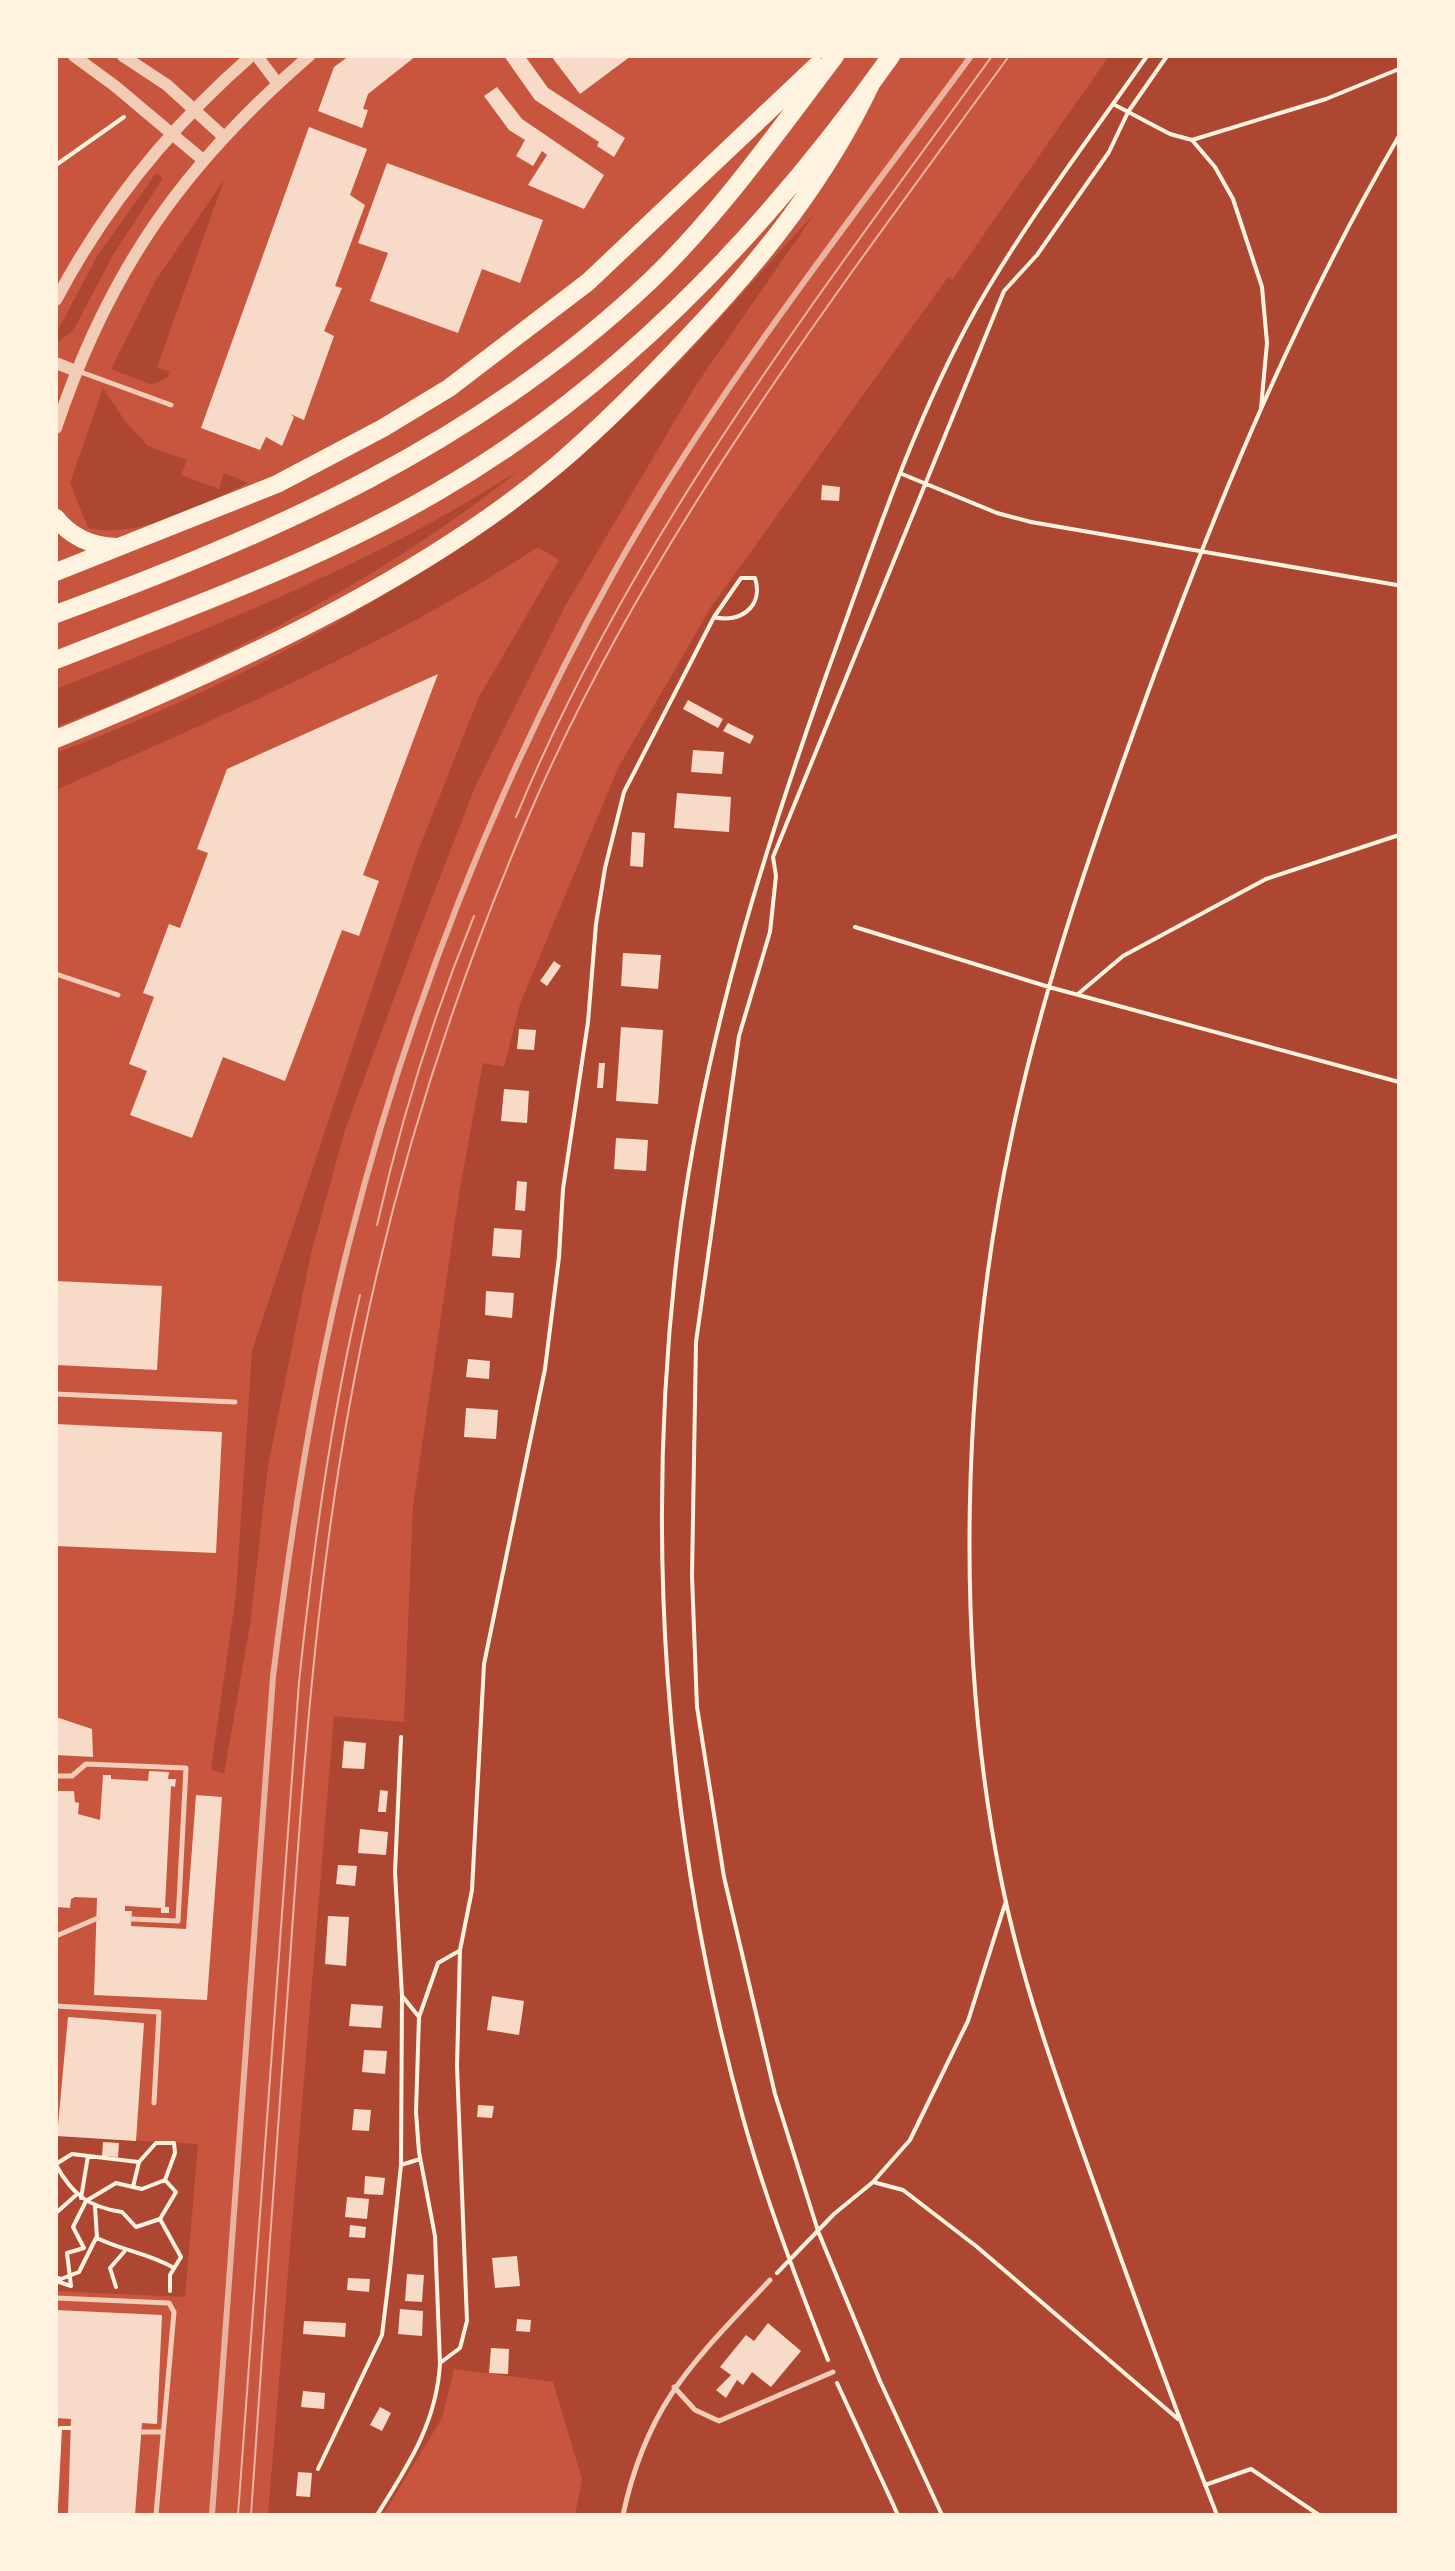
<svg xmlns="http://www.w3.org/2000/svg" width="1455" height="2571" font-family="'Source Sans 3',sans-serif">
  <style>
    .green { fill: #ae4732 }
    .building { fill: #f7dbc8 }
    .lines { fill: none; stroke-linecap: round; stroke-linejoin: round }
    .path { stroke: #fff3e0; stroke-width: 4 }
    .service { stroke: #f1ccb7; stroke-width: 5 }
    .tertiary { stroke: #f1ccb7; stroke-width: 12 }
    .motorway { stroke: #fff3e0; stroke-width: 18 }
    .tram { stroke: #e9b49f; stroke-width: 2 }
    .rail { stroke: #e9b49f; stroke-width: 6 }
  </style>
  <rect width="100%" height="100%" fill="#c8553d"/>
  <path class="green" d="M1109 56H1399V2515H575L582 2479 553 2382 454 2369 442 2418 383 2515H268L334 1716 404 1722 413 1506 460 1188 483 1063 504 1067 520 1004 618 768 711 607 948 277 952 280Z
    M156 173 163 178 113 255 73 331 56 343V334L96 258Z
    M224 180 157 367 170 372 167 378 152 385 111 369 156 280Z
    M815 213 696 385 564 608 475 787 419 931 345 1130 311 1253 268 1466 250 1625 224 1774 211 1769 236 1594 252 1351 418 851 479 697 559 560 538 547C388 646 220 716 56 790V753C264 675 465 563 629 412 696 350 753 279 815 213Z
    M103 388 125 421 148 446 187 460 181 475 219 489 224 473 248 483C205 504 136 540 88 528L70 483Z
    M521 469C377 583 226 659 56 727V689C216 626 376 563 521 469Z
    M56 2136 198 2144 185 2297 56 2291Z"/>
  <path class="building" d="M349 56H416L368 94 363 109 368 110 362 128 318 111 334 67Z
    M504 56H525L548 88 625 138 614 157 597 146 599 142 535 100Z
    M551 56H631L580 94Z
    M497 87 522 119 604 175 584 209 528 185 547 155 542 151 533 166 516 156 525 140 509 130 484 96Z
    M309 127 367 149 350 195 365 205 335 286 342 288 324 331 334 336 304 420 290 414 294 417 282 446 266 437 260 450 201 428Z
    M387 163 543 220 520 283 482 269 458 333 370 301 388 253 358 243Z
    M822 485 840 487 839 501 821 500Z
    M438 674 363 875 379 881 359 936 342 930 285 1081 223 1057 192 1138 130 1115 147 1071 129 1064 154 997 143 993 169 924 180 928 208 853 197 849 227 769Z
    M688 700 723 719 718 728 683 709Z
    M728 723 754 736 750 744 723 731Z
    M693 750 724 752 722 774 691 772Z
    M677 793 731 797 729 832 674 828Z
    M632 832 645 833 643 867 630 866Z
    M623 953 661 955 658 989 621 986Z
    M554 961 561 966 547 986 540 981Z
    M621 1027 663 1030 658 1104 616 1101Z
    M519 1029 536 1030 534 1050 517 1049Z
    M599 1063H605L603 1088H597Z
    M504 1089 529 1091 527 1123 501 1121Z
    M616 1138 648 1140 646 1171 614 1169Z
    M517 1181 527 1182 525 1211 515 1210Z
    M494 1228 522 1230 520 1258 492 1256Z
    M56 1281 162 1286 157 1370 56 1365Z
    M486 1291 514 1293 512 1318 485 1315Z
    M468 1359 490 1361 489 1379 466 1377Z
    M466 1408 498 1410 496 1439 464 1437Z
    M56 1424 222 1432 216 1553 56 1546Z
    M56 1717 92 1729 93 1757 56 1755Z
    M344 1741 366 1743 364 1769 342 1768Z
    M149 1771 169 1772 168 1779H176L175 1787 171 1786 165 1907H169V1913H161V1908L125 1906V1911H132L131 1926 186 1929 196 1795 222 1797 207 2000 94 1995 97 1898 75 1897 71 1899 70 1908 56 1907V1791H74L75 1802 79 1803 78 1814 100 1820 103 1775H111V1779L148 1781Z
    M380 1790 388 1791 386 1812H378Z
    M360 1829 388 1832 386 1855 358 1853Z
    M338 1865 357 1866 355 1886 336 1884Z
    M328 1916 349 1917 346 1966 325 1964Z
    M492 1996 524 2001 519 2035 487 2030Z
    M351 2004 383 2006 381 2028 349 2026Z
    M68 2017 144 2023 136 2141 57 2136Z
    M364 2050 387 2051 385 2074 362 2072Z
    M478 2105 494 2106 492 2118 477 2117Z
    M354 2109 371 2110 369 2131 352 2130Z
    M103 2142 119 2143 118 2157 102 2156Z
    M365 2176 385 2178 383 2195 364 2194Z
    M347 2197 369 2199 367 2219 345 2217Z
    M350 2225 366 2227 365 2238 349 2237Z
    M517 2256 520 2286 495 2288 492 2258Z
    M407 2274 424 2275 422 2302 405 2301Z
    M348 2278 370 2279 369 2292 347 2290Z
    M400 2309 423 2311 422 2336 398 2334Z
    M56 2310 162 2315 157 2424 142 2423 135 2515H68L71 2419 56 2418Z
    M517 2319 531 2320 530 2332 516 2331Z
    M304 2321 346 2323 345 2337 303 2334Z
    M768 2323 801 2351 771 2387 752 2372 743 2385 737 2380 726 2398 716 2390 731 2375 720 2367 746 2335 754 2341Z
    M491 2348 509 2349 508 2374 489 2373Z
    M303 2391 325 2393 324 2409 301 2407Z
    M380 2407 391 2413 382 2431 370 2425Z
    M298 2472 312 2473 310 2497 296 2496Z"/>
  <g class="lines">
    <path class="path" d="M1113 104 1170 134 1192 140 1215 167 1233 199 1262 287 1267 343 1261 408
      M1192 140 1326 99 1399 69
      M56 165 124 117
      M902 474 997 513 1031 522 1397 585
      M855 927 1049 987 1399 1082
      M1078 994 1123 956 1266 879 1399 835
      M403 1997 419 2017
      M56 2164 72 2154 138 2162
      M56 2165C72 2194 88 2207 122 2212L136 2227 160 2219 181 2257 170 2275V2291
      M401 2165 420 2159
      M873 2182 903 2190 976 2246 1178 2419
      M133 2187 142 2189 165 2180
      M81 2198 88 2156
      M95 2206 97 2238C123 2251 149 2253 174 2268
      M56 2213 75 2196
      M777 2273 834 2214 873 2182 910 2140 968 2021 1005 1904
      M56 2277 61 2279 79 2272 97 2236
      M56 2281 71 2286 67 2253 84 2248 73 2227 86 2201 116 2183 133 2187 139 2162 156 2143H174L175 2153 165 2180 176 2192 160 2219
      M116 2287 110 2268 124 2252
      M828 2360C797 2281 766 2200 743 2118 663 1829 642 1521 681 1223 707 1033 764 850 828 670 872 549 913 422 976 309 1026 221 1089 139 1147 56
      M440 2363 435 2236 419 2152 416 2112 419 2017 438 1963 459 1951
      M837 2383 898 2515
      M318 2469 382 2335 390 2269 401 2165 402 1996 395 1872 401 1737
      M1205 2485 1251 2469 1319 2515
      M56 2506 60 2428H70
      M377 2515C408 2466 437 2422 440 2363L460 2348 467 2321 457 2066 460 1950 472 1890 484 1664 545 1369 559 1257 563 1189 588 1022 596 924 605 868 624 792 714 617 741 578H755C764 606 740 624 714 617
      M942 2515 880 2381 818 2231 775 2094 724 1877 697 1707 692 1576 696 1342 739 1036 770 932 776 876 773 857 1004 291 1037 255 1109 152 1128 112 1167 56
      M1217 2515C1174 2406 1134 2296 1095 2186 1058 2083 1021 1981 1000 1874 954 1643 962 1369 1011 1139 1043 984 1097 832 1151 684 1220 496 1298 309 1399 136"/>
    <path class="service" d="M78 371 171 405
      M56 974 118 995
      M56 1394 235 1402
      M56 1776H72L86 1764 186 1768 178 1921 132 1919
      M56 1936 98 1918
      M56 2006 159 2012 154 2103
      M56 2298 169 2303 174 2312 156 2515
      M674 2387 695 2410 719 2421 833 2372
      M142 2432H163
      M623 2515C647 2403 694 2361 770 2280"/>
    <path class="tertiary" d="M74 56 115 86 203 160
      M123 56 167 85 224 137
      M257 56 278 84
      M56 300C106 205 171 126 251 56
      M56 363 76 371
      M56 428C109 270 183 165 309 56"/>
    <path class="motorway" d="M56 518C71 537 92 546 116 547
      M56 572 277 484 383 428 449 388 588 282 816 66
      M56 614C274 534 479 443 650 281 718 216 778 131 835 56
      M56 660C185 609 317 562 437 492 621 386 769 227 891 56
      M56 739C224 670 419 582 558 464 606 423 649 379 692 333 763 258 827 177 871 84"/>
    <path class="tram" d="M516 817C631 538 817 298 992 56
      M377 1225C401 1120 433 1016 474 916
      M238 2515 299 1682C313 1552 330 1422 360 1295
      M251 2515C263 2335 276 2154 289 1974 302 1785 315 1595 349 1408 386 1204 447 1006 529 815 648 538 833 298 1009 56"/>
    <path class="rail" d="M212 2515 273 1677C291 1531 313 1385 349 1243 407 1012 497 783 613 574 715 391 847 225 971 56"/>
  </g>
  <rect width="1455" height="2571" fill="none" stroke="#fff3e0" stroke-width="116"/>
</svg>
